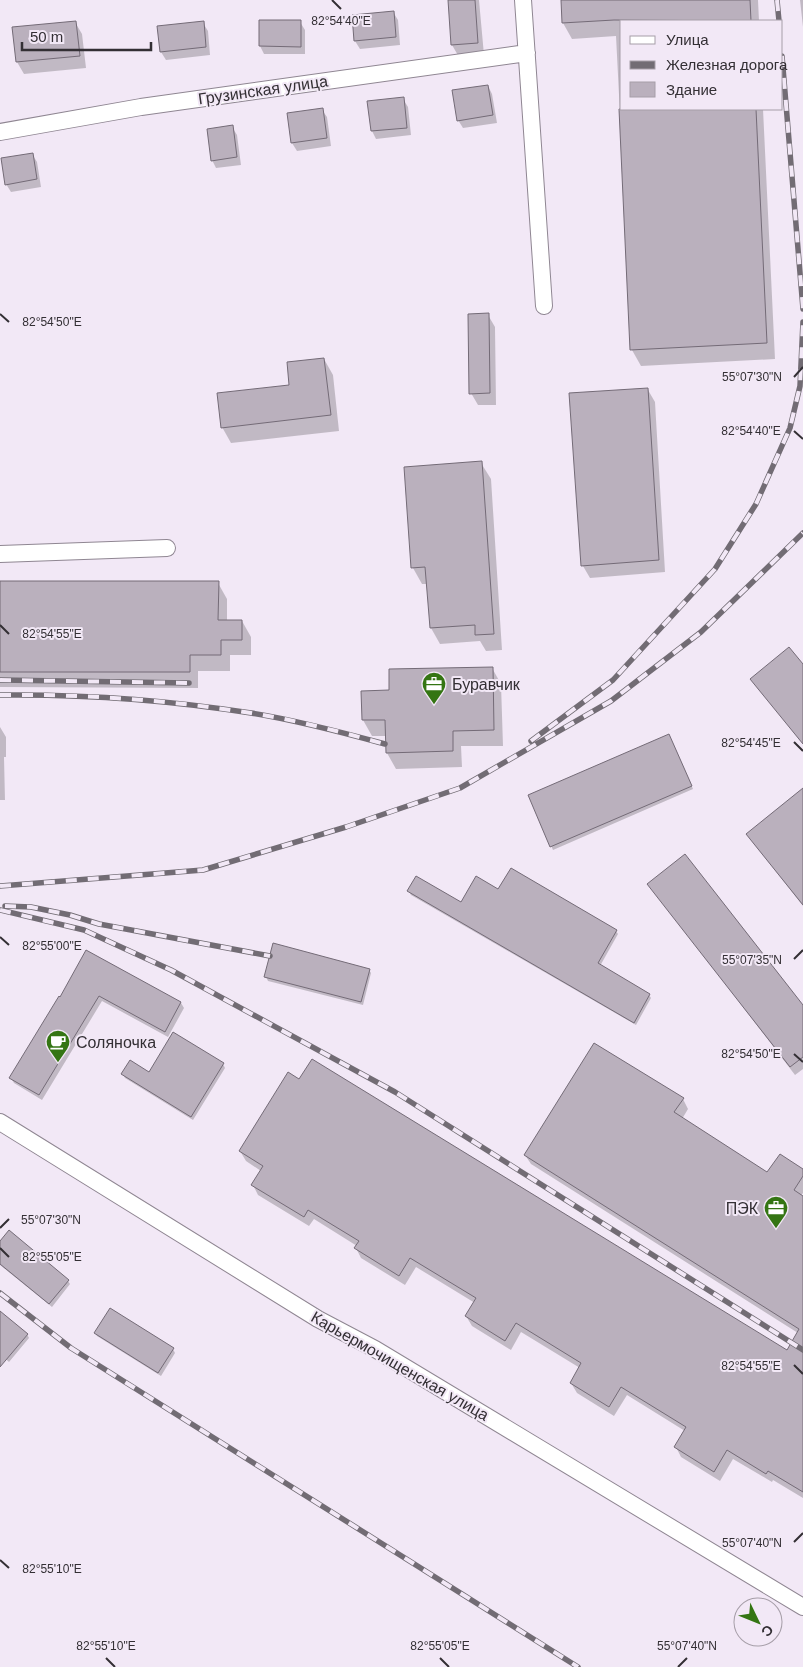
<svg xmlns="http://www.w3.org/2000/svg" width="803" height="1667" font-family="Arial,sans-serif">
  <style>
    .shadow { fill: #0003 }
    .building { fill: #bab0bd; stroke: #746b77 }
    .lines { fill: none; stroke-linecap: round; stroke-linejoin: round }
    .minor-casing { stroke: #8f8692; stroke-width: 18 }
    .minor { stroke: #fff; stroke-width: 16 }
    .rail-casing { stroke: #726c74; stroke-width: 5.5 }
    .rail { stroke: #f2e8f6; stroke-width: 4; stroke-dasharray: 11; stroke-linecap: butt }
    .ticks { fill: none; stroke: #332f34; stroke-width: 2 }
    .labels { text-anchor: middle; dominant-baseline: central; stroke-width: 4; stroke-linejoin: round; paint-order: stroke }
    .street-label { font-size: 16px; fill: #332f34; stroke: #f2e8f6 }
    .poi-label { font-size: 16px; fill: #332f34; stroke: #f2e8f6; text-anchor: start }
    .ticks-label { font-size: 12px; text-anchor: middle; fill: #332f34; stroke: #f2e8f6; stroke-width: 4; stroke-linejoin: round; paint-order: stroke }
  </style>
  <rect width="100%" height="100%" fill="#f2e8f6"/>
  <path class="shadow" d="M449 0H479L484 55 459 57 452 45Z
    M562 0H758L759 21H622V109H763L775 359 641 366 632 350 616 36 572 39 563 23Z
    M800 0H803V27Z
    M393 12 398 20 400 45 360 49 355 41 353 16Z
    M75 22 82 34 86 68 24 74 17 62Z
    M300 22 305 30V54H264L260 46Z
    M203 23 208 31 210 55 166 60 161 52Z
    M488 86 492 94 497 123 463 128 458 120Z
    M403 99 408 107 411 135 376 139 372 131 369 102Z
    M322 110 327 117 331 146 297 151 292 143 288 114Z
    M232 127 237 135 241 165 216 168 212 160Z
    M32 154 37 162 41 187 11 192 6 184Z
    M488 315 495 327 496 405H478L471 393Z
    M324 359 333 375 339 431 231 443 222 427 291 386Z
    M648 390 655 402 665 572 590 578 583 566Z
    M481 463 491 479 502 650 486 651 480 641 440 644 431 628 428 584H422L413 568 406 468Z
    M0 583H218L227 599V621H242L251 637V655H230V671H198V688L0 687Z
    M492 668 501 684 503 746H461L462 767 396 769 387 753 386 736H372L363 720V692L391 691Z
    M0 727 6 737V757H4L5 800H0Z
    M671 739 693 789 553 850 529 796Z
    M803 790V906L747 834Z
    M649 884 803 1007V1069L795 1075Z
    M409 891 461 904 499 891 616 931 618 934 600 966 649 995 651 998 636 1025 411 895Z
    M87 952 181 1003 184 1008 168 1037 102 1001 42 1100 14 1083 11 1078 61 999Z
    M369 970 371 973 363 1005 268 981 266 977Z
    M223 1064 225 1068 193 1120 125 1078 123 1074H150Z
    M683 1099 688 1109 682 1119 768 1174 803 1170V1193L801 1196 803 1197V1498L773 1480 772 1482 733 1459 720 1481 681 1457 676 1447 685 1431 627 1395 614 1416 577 1393 571 1383 580 1368 521 1332 511 1350 472 1326 466 1316 475 1303 416 1267 405 1285 361 1258 356 1248 357 1246 314 1219 309 1226 258 1195 253 1185 261 1171 246 1161 240 1151 787 1351 798 1333 531 1164 525 1155Z
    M9 1232 68 1281 70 1284 52 1307 0 1265V1243Z
    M0 1312 27 1334 29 1338 9 1362 0 1354Z
    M95 1333 173 1349 175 1353 161 1376 97 1336Z"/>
  <path class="building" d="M448 0H475L478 43 451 45Z
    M561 0H750L751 21 614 20 562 23Z
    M394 11 396 37 354 41 352 15Z
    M259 20H301V47L259 46Z
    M76 21 80 56 16 62 12 27Z
    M204 21 206 47 160 52 157 26Z
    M488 85 493 115 457 121 452 90Z
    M404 97 407 128 371 131 367 101Z
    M323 108 327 138 291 143 287 113Z
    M619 109H756L767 343 630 350Z
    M233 125 237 157 211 161 207 129Z
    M33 153 37 179 5 185 1 158Z
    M489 313 490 393 469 394 468 314Z
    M324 358 331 415 221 428 217 393 289 385 287 362Z
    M648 388 659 560 581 566 569 393Z
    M482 461 494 634 475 635V625L430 628 425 567 411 568 404 467Z
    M0 581H219L218 620H242V640H221V655H190V672H0Z
    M789 647 803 664V744L750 679Z
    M493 667 494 730 453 731V751L386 753 385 720H362L361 691 389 690V669Z
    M669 734 692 786 550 847 528 795Z
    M803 788V905L746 834Z
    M685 854 803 1005V1057L790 1067 647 884Z
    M511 868 617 930 598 963 650 994 634 1023 407 891 416 876 461 902 476 876 498 889Z
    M273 943 370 969 361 1002 264 977Z
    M86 950 181 1002 165 1032 99 996 39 1095 9 1078 59 996 60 997Z
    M173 1032 224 1063 191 1117 121 1074 130 1060 149 1072Z
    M594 1043 684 1098 674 1112 767 1172 780 1154 803 1169V1176L794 1190 803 1196V1492L768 1471 766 1474 727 1450 714 1472 674 1447 686 1427 621 1387 609 1407 570 1383 581 1363 516 1323 505 1341 465 1316 476 1298 410 1258 399 1276 354 1248 359 1241 308 1210 304 1217 251 1185 263 1166 239 1151 288 1072 299 1079 312 1059 787 1350 799 1329 524 1155Z
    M9 1230 69 1280 49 1304 0 1264V1241Z
    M110 1308 174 1348 158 1373 94 1333Z
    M0 1311 28 1334 0 1367Z"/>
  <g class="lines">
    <defs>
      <path id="minor" d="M523 0 544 306
        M0 132 141 107 527 53
        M0 554 167 548
        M0 1122 318 1319 375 1349 803 1607"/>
    </defs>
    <use href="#minor" class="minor-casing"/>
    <use href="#minor" class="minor"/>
    <defs>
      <path id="rail" d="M777 0 779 21
        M782 56 803 309
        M0 680 189 683
        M0 695C84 694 168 700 251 713 296 720 341 732 385 744
        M531 741 613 680 715 569 756 504 790 428 800 386 803 322
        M0 886 203 870 346 827 460 788 611 701 701 632 803 533
        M5 906 31 907 70 915 99 924 270 956
        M0 910 84 930 171 970 395 1092 803 1350
        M0 1293 71 1348 578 1667"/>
    </defs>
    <use href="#rail" class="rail-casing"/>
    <use href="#rail" class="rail"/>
  </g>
  <path class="ticks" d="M332 0 341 9M0 314 9 322M794 377 803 367M794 431 803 439M0 625 9 634M794 742 803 751M0 937 9 945M794 959 803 950M794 1054 803 1062M0 1228 9 1219M0 1248 9 1257M794 1365 803 1374M794 1542 803 1533M0 1560 9 1568M106 1658 115 1667M440 1658 449 1667M678 1667 687 1658"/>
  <defs>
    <symbol id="office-pin" viewBox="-11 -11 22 30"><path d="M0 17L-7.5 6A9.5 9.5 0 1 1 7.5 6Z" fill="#347513" stroke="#f2e8f6"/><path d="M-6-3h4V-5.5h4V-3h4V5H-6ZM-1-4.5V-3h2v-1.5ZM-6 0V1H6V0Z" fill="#fff"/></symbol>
    <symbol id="cafe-pin" viewBox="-11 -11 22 30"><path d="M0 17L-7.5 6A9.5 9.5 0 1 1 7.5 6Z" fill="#347513" stroke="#f2e8f6"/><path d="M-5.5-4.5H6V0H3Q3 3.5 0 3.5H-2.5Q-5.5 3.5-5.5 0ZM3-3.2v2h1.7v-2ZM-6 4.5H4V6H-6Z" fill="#fff"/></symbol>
  </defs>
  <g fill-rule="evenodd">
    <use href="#office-pin" x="420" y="670" width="28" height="38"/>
    <use href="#cafe-pin" x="44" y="1028" width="28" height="38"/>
    <use href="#office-pin" x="762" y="1194" width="28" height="38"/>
  </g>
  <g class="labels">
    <g class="street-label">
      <text transform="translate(263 90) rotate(-8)">Грузинская улица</text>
      <text transform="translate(400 1366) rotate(30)">Карьермочищенская улица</text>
    </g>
    <g class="poi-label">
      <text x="452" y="684">Буравчик</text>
      <text x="76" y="1042">Соляночка</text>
      <text x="758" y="1208" text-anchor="end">ПЭК</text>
    </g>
  </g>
  <g class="ticks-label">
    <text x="341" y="25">82°54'40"E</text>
    <text x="52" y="326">82°54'50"E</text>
    <text x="752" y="381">55°07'30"N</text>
    <text x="751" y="435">82°54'40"E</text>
    <text x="52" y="638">82°54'55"E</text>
    <text x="751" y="747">82°54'45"E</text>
    <text x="52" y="950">82°55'00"E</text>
    <text x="752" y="964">55°07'35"N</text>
    <text x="751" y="1058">82°54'50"E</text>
    <text x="51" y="1224">55°07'30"N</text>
    <text x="52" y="1261">82°55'05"E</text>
    <text x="751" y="1370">82°54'55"E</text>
    <text x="752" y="1547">55°07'40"N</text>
    <text x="52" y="1573">82°55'10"E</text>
    <text x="687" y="1650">55°07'40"N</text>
    <text x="106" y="1650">82°55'10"E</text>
    <text x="440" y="1650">82°55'05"E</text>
  </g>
  <rect x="620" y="20" width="162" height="90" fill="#f2e8f6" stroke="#a69ea8"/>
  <rect x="630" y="36" width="25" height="8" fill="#ffffff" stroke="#a69ea8"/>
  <text x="666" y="45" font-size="15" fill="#332f34">Улица</text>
  <rect x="630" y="61" width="25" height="8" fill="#726c74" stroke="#a69ea8"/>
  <text x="666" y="70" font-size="15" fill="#332f34">Железная дорога</text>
  <rect x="630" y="82" width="25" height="15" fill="#bab0bd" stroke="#a69ea8"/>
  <text x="666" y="95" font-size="15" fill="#332f34">Здание</text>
  <g transform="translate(758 1622) rotate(133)"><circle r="24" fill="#f2e8f6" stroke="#a69ea8"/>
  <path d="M0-4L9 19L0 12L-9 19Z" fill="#347513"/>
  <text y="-8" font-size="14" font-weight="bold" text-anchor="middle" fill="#332f34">С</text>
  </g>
  <path d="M22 42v8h129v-8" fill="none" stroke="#332f34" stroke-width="2.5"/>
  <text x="30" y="42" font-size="15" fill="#332f34" stroke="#f2e8f6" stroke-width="4" paint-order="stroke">50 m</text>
</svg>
